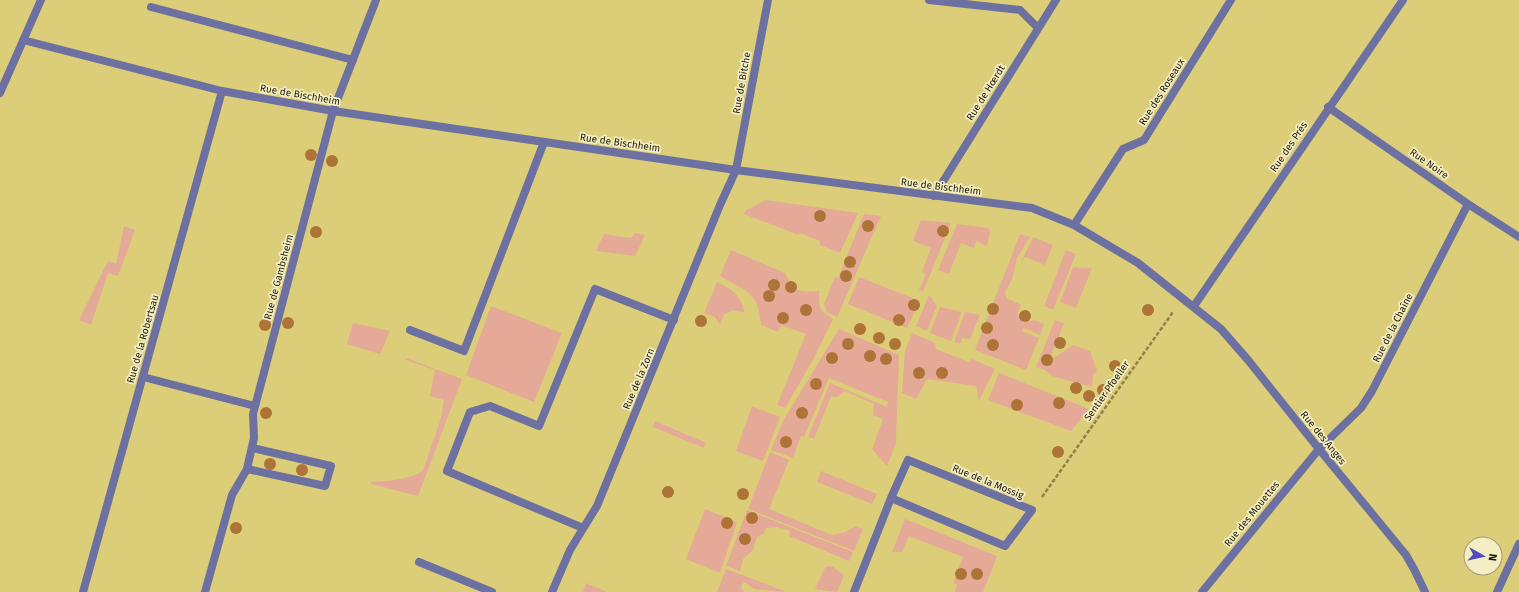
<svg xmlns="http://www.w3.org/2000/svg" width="1519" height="592" font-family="'Fira Sans',sans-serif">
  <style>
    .green { fill: #e4aa97 }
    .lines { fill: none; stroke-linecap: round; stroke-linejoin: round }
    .path { stroke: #8e8448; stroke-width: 2.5; stroke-dasharray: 4 2; stroke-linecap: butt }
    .lane { stroke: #6c71a2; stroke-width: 8 }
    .street { stroke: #6c71a2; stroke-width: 8 }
    .tree { fill: #ae7336 }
    .labels { text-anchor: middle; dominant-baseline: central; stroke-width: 3.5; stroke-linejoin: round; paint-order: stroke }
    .street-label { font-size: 10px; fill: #1f1b02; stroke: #f5eec5 }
  </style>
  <rect width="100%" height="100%" fill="#dccd79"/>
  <path class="green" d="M766 200 858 213 840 253 820 245V241L800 233 799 235 744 214 746 210Z
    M864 214 881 216 837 317 827 312 824 304 835 277 838 278Z
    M921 220 951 223 923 292 919 290 926 274 922 272 931 248 913 241Z
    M957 224 989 228 990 233 987 246 976 241 974 248 961 243 949 274 938 270Z
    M124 226 135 230 118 276 108 273 91 325 79 320 108 261 116 264Z
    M635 233 645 235 635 256 596 251 604 234 631 238Z
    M1020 234 1030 237 1017 258 1012 279 1005 293 1007 298 1021 305 1017 314 1023 323 1034 320 1044 324 1040 335 1024 328 1022 331 1039 338 1026 370 975 350Z
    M1033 237 1053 245 1045 265 1025 257 1021 263C1023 256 1030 245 1033 237Z
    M731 250 785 273C794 293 799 292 819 291 819 308 819 310 833 319L814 358 785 408 777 405 806 334 781 325 778 332 761 325C759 291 745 291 720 276Z
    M1066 250 1076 254 1053 310 1044 306Z
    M1073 267 1092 268 1076 308 1060 302Z
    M859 277 920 301 907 328 848 304Z
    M717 282C734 290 740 295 745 313L734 310 724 314 720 325 715 317 704 313Z
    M929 295 937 306 927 331 916 326Z
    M491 306 562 333 534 402 466 375Z
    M940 307 962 312 951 341 930 333Z
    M965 312 980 315 970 339 962 338 960 344 954 342Z
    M1055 320 1064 323 1049 361 1073 345 1090 351 1097 371 1093 375 1092 387 1052 376 1045 370 1036 367Z
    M353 323 390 331 380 354 347 344Z
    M839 329 899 355 896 443 887 466 872 449 883 419 873 415 874 404 845 391 837 397 831 396 814 439 808 437 830 383 887 407 888 402 829 378 804 437 801 436 793 458 771 450 784 419Z
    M912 333 935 343 936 349 969 362 972 359 995 369 979 400 976 386 927 379 916 399 902 393 905 351Z
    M406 358 462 379 418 496 371 484V482C388 481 408 480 423 471L441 418 444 400 430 396 435 370 406 360Z
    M999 373 1089 409 1071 431 988 400Z
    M752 406 780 417 763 461 736 451Z
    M655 421 706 443 704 448 653 427Z
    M770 452 789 460 769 509 832 535 843 533 856 526 863 529 854 551 748 509Z
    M821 471 877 494 872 504 817 482Z
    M705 509 737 522 720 573 686 559Z
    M747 510 853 552 849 561 789 536 790 531 777 527 766 528 764 534 757 537 753 550 743 559 740 571 726 566Z
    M905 519 997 556 983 592H955L957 585 953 583 963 557 909 536 902 552H892Z
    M826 566 833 567 844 575 837 592 815 589Z
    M726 569 787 592 754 589 745 582 742 584 741 588 744 592H717Z
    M586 583 607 592H583Z"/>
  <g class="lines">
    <path class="path" d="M1042 497 1173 312"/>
    <path class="lane" d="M151 7 353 60
      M410 330 464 351 544 142
      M583 528 447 471 470 412 490 406 539 426 595 289 674 320
      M419 562 492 592"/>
    <path class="street" d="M929 0 1020 10 1038 28
      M23 40 222 91 333 111 736 170 1032 208 1074 225 1138 263 1221 329 1248 360 1319 449 1406 555 1415 571 1425 592
      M0 93 41 0
      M1328 107 1468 204 1519 237
      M934 196 1056 0
      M1074 225 1123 149 1144 140 1231 0
      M1194 306 1403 0
      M143 377 255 406
      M247 469 325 486 331 466 252 448
      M83 592 222 91
      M205 592 232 495 247 469 254 438 253 414 333 111 376 0
      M552 592 570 550 597 506 720 205 736 170 768 0
      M854 592 891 498 908 460 1032 510 1005 546 891 498
      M1202 592 1319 449 1361 408 1372 391 1468 204
      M1497 592 1519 544"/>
  </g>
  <g class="tree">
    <circle cx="311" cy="155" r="6"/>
    <circle cx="332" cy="161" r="6"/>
    <circle cx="820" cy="216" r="6"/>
    <circle cx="868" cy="226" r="6"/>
    <circle cx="943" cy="231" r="6"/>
    <circle cx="316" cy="232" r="6"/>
    <circle cx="850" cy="262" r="6"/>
    <circle cx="846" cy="276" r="6"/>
    <circle cx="774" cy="285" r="6"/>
    <circle cx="791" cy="287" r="6"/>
    <circle cx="769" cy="296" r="6"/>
    <circle cx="914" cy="305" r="6"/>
    <circle cx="993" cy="309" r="6"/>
    <circle cx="806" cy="310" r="6"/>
    <circle cx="1148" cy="310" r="6"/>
    <circle cx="1025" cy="316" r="6"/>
    <circle cx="783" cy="318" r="6"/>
    <circle cx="899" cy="320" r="6"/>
    <circle cx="701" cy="321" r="6"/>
    <circle cx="288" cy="323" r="6"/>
    <circle cx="265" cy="325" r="6"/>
    <circle cx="987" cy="328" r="6"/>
    <circle cx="860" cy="329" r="6"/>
    <circle cx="879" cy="338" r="6"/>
    <circle cx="1060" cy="343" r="6"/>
    <circle cx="848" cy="344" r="6"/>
    <circle cx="895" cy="344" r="6"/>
    <circle cx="993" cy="345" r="6"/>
    <circle cx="870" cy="356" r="6"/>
    <circle cx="832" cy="358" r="6"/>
    <circle cx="886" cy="359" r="6"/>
    <circle cx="1047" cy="360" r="6"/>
    <circle cx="1115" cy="366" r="6"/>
    <circle cx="919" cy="373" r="6"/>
    <circle cx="942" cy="373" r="6"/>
    <circle cx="816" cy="384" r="6"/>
    <circle cx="1076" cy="388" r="6"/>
    <circle cx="1103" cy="390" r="6"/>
    <circle cx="1089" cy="396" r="6"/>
    <circle cx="1059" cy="403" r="6"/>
    <circle cx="1017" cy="405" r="6"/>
    <circle cx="266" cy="413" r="6"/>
    <circle cx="802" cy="413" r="6"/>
    <circle cx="786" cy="442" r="6"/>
    <circle cx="1058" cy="452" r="6"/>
    <circle cx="270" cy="464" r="6"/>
    <circle cx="302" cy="470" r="6"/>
    <circle cx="668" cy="492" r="6"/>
    <circle cx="743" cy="494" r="6"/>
    <circle cx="752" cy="518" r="6"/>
    <circle cx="727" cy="523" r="6"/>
    <circle cx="236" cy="528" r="6"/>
    <circle cx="745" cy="539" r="6"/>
    <circle cx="961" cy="574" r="6"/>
    <circle cx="977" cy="574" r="6"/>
  </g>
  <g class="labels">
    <g class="street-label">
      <text transform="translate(742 83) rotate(-80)">Rue de Bitche</text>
      <text transform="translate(1162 92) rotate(-58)">Rue des Roseaux</text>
      <text transform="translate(986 93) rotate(-58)">Rue de Hœrdt</text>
      <text transform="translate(300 95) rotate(10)">Rue de Bischheim</text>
      <text transform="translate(620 143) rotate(8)">Rue de Bischheim</text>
      <text transform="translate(1289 147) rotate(-56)">Rue des Prés</text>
      <text transform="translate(1429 164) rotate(35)">Rue Noire</text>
      <text transform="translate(941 187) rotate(7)">Rue de Bischheim</text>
      <text transform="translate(279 277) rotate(-75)">Rue de Gambsheim</text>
      <text transform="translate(1393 328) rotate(-63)">Rue de la Chaîne</text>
      <text transform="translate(143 339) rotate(-74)">Rue de la Robertsau</text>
      <text transform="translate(639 379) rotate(-67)">Rue de la Zorn</text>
      <text transform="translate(1107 391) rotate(-55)">Sentier Pfoeller</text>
      <text transform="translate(1323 438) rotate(51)">Rue des Anges</text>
      <text transform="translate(988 482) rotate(22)">Rue de la Mossig</text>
      <text transform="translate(1252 514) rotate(-51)">Rue des Mouettes</text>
    </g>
  </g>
  <g transform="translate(1483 556) rotate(98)"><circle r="19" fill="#f5eec5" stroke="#9f9a77"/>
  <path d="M0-3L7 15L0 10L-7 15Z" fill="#504bc2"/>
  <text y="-6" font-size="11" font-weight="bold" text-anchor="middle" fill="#1f1b02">N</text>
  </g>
</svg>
